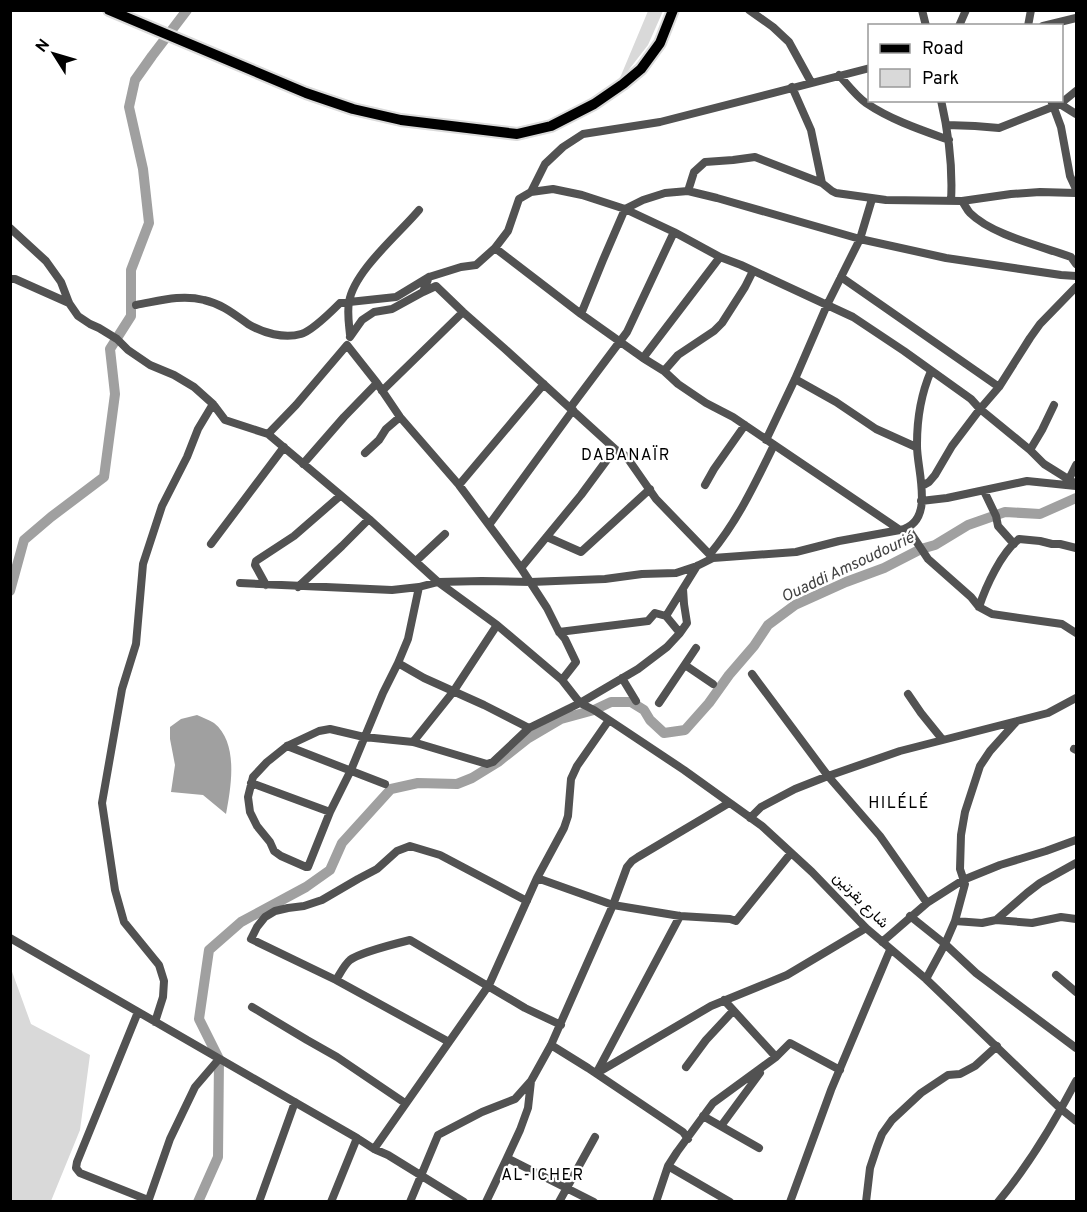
<svg xmlns="http://www.w3.org/2000/svg" width="1087" height="1212" font-family="Overpass,Vazirmatn,sans-serif">
  <style>
    .green { fill: #d9d9d9 }
    .water { fill: #a0a0a0 }
    .lines { fill: none; stroke-linecap: round; stroke-linejoin: round }
    .river { stroke: #a0a0a0; stroke-width: 10 }
    .major-casing { stroke: #dbdbdb; stroke-width: 14 }
    .minor { stroke: #525252; stroke-width: 8 }
    .major { stroke: #000; stroke-width: 10 }
    .labels { text-anchor: middle; dominant-baseline: central; stroke-width: 4.5; stroke-linejoin: round; paint-order: stroke }
    .street-label { font-size: 15px; fill: #000; stroke: #fff }
    .neighbourhood-label { font-size: 16px; letter-spacing: 1.5px; fill: #000; stroke: #fff }
    .water-label { font-size: 16px; font-style: italic; fill: #414141; stroke: #fff }
  </style>
  <rect width="100%" height="100%" fill="#fff"/>
  <path class="green" d="M648 11H663L648 45 617 85Z
    M10 966 31 1024 90 1055 80 1130 51 1201H11Z"/>
  <path class="water" d="M197 715C202 717 209 720 214 723 239 743 231 787 226 814L203 795 171 792 175 765 170 739V727L181 719Z"/>
  <g class="lines">
    <path class="river" d="M10 591 24 540 51 517 104 477 115 394 110 349 131 316V270L149 223 143 169 129 107 135 80 152 56 187 10
      M198 1202 218 1157 219 1059 199 1019 209 950 241 922 306 887 330 870 342 843 391 789 418 783 457 784 472 778 498 762 527 739 561 719 594 710 611 702H631L644 710 650 720 664 733 685 730 709 703 729 675 754 646 768 625 795 605 846 582 884 568 921 549 935 545 968 525 1005 512 1040 514 1076 498"/>
    <defs>
      <path id="major" d="M109 10 306 93 353 109 401 120 517 134 551 126 594 104 623 84 641 69 660 43 673 10"/>
    </defs>
    <use href="#major" class="major-casing"/>
    <path class="minor" d="M749 10 773 27 789 42 811 82
      M922 10 926 26
      M959 26 966 10
      M1028 26 1031 10
      M1043 26 1076 18
      M839 75C847 84 856 96 866 103 891 120 921 130 949 140
      M792 87 811 130 822 183 832 191 836 193 886 200 962 201C965 205 967 210 970 213 992 235 1041 246 1071 257L1076 264
      M941 100C949 135 953 166 951 201
      M1051 100 1061 127 1070 176 1076 189
      M1060 104 1076 114
      M947 125 975 126 999 128 1060 104 1076 91
      M688 191 694 172 705 162 733 160 755 157 822 183
      M531 192 545 164 563 147 583 134 660 122 870 68
      M962 201 1011 194 1040 192 1076 193
      M10 228 46 261 61 282 69 303 78 316 90 324 99 328 117 339 128 350 150 365 174 375 194 387 213 404 225 420 268 434 369 519 438 582 497 625 562 680 580 703 594 710 684 770 762 826 812 872 866 928 926 979 1061 1109 1076 1121
      M495 248 581 314 643 358 664 371 678 384 706 403 733 417 900 530C937 522 916 469 917 444 917 418 921 394 931 371
      M429 277 423 292 436 286 463 312 505 349 615 449 626 456 656 499 713 558 796 552 839 541 900 530
      M841 277 999 387
      M10 279H15L69 303
      M136 305C159 301 181 294 204 300 222 304 234 314 248 324 263 333 284 339 301 334 312 331 332 311 340 303L396 297 429 277 461 267 476 265 495 248 508 231 519 199 531 192 553 189 582 195 625 209 674 232 720 257 741 265 853 317 904 351 971 399 980 409 1030 450 1044 464 1076 484
      M581 314 603 260 625 209 643 200 665 193 688 191 717 198 860 239 946 258 1061 275 1076 276
      M350 335C349 324 347 313 349 302 354 271 399 234 419 210
      M350 337 362 320 374 312 392 309 423 292
      M643 358 720 257
      M664 371 678 355 714 331 722 323 745 287 753 271
      M795 379 836 402 876 429 916 447
      M382 391 463 312
      M570 408 627 332 674 232
      M268 434 296 405 347 345 377 383 400 417 459 485 521 568 547 608 559 632 565 639 576 662 562 680
      M766 440 795 379 827 305 860 239 872 199
      M1030 450 1042 430 1054 405
      M365 453 379 440 386 429 400 417
      M303 464 344 417 377 383
      M1069 479 1076 465
      M459 485 544 384
      M705 485 714 469 745 425
      M922 486 929 482 935 475 952 446 980 409 999 387 1030 338 1040 324 1076 287
      M984 491 996 516 998 526 1014 544
      M921 501 947 498 1027 481 1076 486
      M489 525 573 410
      M908 529 928 559 971 597 979 607 992 614 1062 624 1076 633
      M547 537 581 552 650 489
      M211 544 284 447
      M710 554C737 522 755 484 774 445
      M416 561 445 534
      M521 568 581 495 615 449
      M240 583 392 590 419 587 438 582 482 581 531 582 605 579 642 574 676 573 697 566 713 558
      M266 585 255 565 256 561 294 536 340 496
      M298 587 342 546 369 519
      M419 587 408 639 398 663 383 693 351 770 330 812 308 867H306L281 856 274 851 270 842 257 826 250 812 248 797 253 777 267 762 287 746 319 731 330 729 364 737 413 742 487 764 493 762 529 728 580 703 638 669 667 647 680 633 666 616
      M979 607C986 586 1001 553 1019 539L1040 541 1052 544H1060L1076 548
      M559 632 648 621 655 613 666 616 697 566
      M680 633 687 623 684 604 683 589
      M398 663 424 678 484 705 529 728
      M685 665 713 684
      M752 674 828 776 880 836 927 903
      M622 678 636 701
      M908 694 921 713 942 739
      M659 703 696 648
      M413 742 453 692 497 625
      M287 746 385 784
      M1074 749 1076 750
      M251 783 330 812
      M750 818 761 807 795 789 828 776 900 751 1017 721
      M537 878 613 905 680 916 730 919 736 921 791 853
      M910 916 945 944 976 973 1076 1048
      M996 920 1027 893 1040 883 1076 863
      M955 921 982 923 996 920 1032 923 1061 917 1076 919
      M10 938 357 1138 374 1149 388 1155 464 1202
      M882 942 927 903 963 880 1000 865 1046 851 1076 840
      M1056 975 1076 992
      M926 979 945 944 955 921 965 884 960 869 961 835 965 812 980 766 990 751 1017 721 1048 713 1076 698
      M336 980C340 974 344 965 350 960 359 953 398 943 410 940L525 1008 561 1025
      M724 1000 776 1057
      M252 1007 307 1040 337 1057 405 1103
      M138 1012 77 1162 76 1168 80 1173 148 1200
      M155 1022 163 997 164 981 159 965 124 922 115 890 102 803 122 689 136 644 143 564 162 506 187 457 198 429 213 404
      M449 1042 336 980 251 939 257 927 265 917 275 911 288 908 304 906 322 900 358 879 377 869 397 851 410 846 440 855 527 901
      M551 1045 588 1068
      M585 1066 683 1132 688 1139
      M686 1067 706 1040 733 1011
      M597 1072 680 916
      M597 1073 711 1006 787 975 866 928
      M703 1116 759 1148
      M721 1126 760 1073
      M374 1149 489 985 537 878 564 828 568 816 571 779 577 766 609 720
      M507 1158 520 1130 528 1108 531 1081
      M148 1202 170 1139 195 1087 219 1059
      M259 1202 295 1102
      M331 1202 357 1138
      M410 1202 438 1135 482 1112 515 1099 531 1081 551 1045 613 905 627 867 632 861 638 857 729 803
      M486 1202 507 1158 594 1202
      M559 1202 595 1137
      M656 1202 668 1166
      M730 1202 668 1166 677 1152 713 1103 776 1057 790 1043 840 1070
      M790 1202 831 1090 890 950
      M866 1202 870 1168 877 1147 882 1134 892 1120 921 1093 948 1075 960 1074 975 1066 997 1046
      M998 1202C1029 1165 1054 1123 1076 1081"/>
    <use href="#major" class="major"/>
  </g>
  <g class="labels">
    <g class="street-label">
      <text transform="translate(860 901) rotate(45)">شارع بقرتين</text>
    </g>
    <g class="neighbourhood-label">
      <text x="626" y="456">DABANAÏR</text>
      <text x="899" y="804">HILÉLÉ</text>
      <text x="543" y="1176">AL-ICHER</text>
    </g>
    <g class="water-label">
      <text transform="translate(848 568) rotate(-25)">Ouaddi Amsoudourié</text>
    </g>
  </g>
  <rect width="1087" height="1212" fill="none" stroke="#000000" stroke-width="24"/>
  <rect x="868" y="24" width="195" height="78" fill="#ffffff" stroke="#999999" stroke-width="1.5"/>
  <rect x="880" y="44" width="30" height="9" fill="#000000" stroke="#999999" stroke-width="1.5"/>
  <text x="922" y="54" font-size="18" fill="#000000">Road</text>
  <rect x="880" y="69" width="30" height="18" fill="#d9d9d9" stroke="#999999" stroke-width="1.5"/>
  <text x="922" y="84" font-size="18" fill="#000000">Park</text>
  <g transform="translate(54 54) rotate(307)" stroke="#ffffff" stroke-width="4.5" paint-order="stroke">
  <path d="M0-4.5L10 22L0 15L-10 22Z" fill="#000000"/>
  <text y="-9" font-size="16" font-weight="bold" text-anchor="middle" fill="#000000">N</text>
  </g>
</svg>
